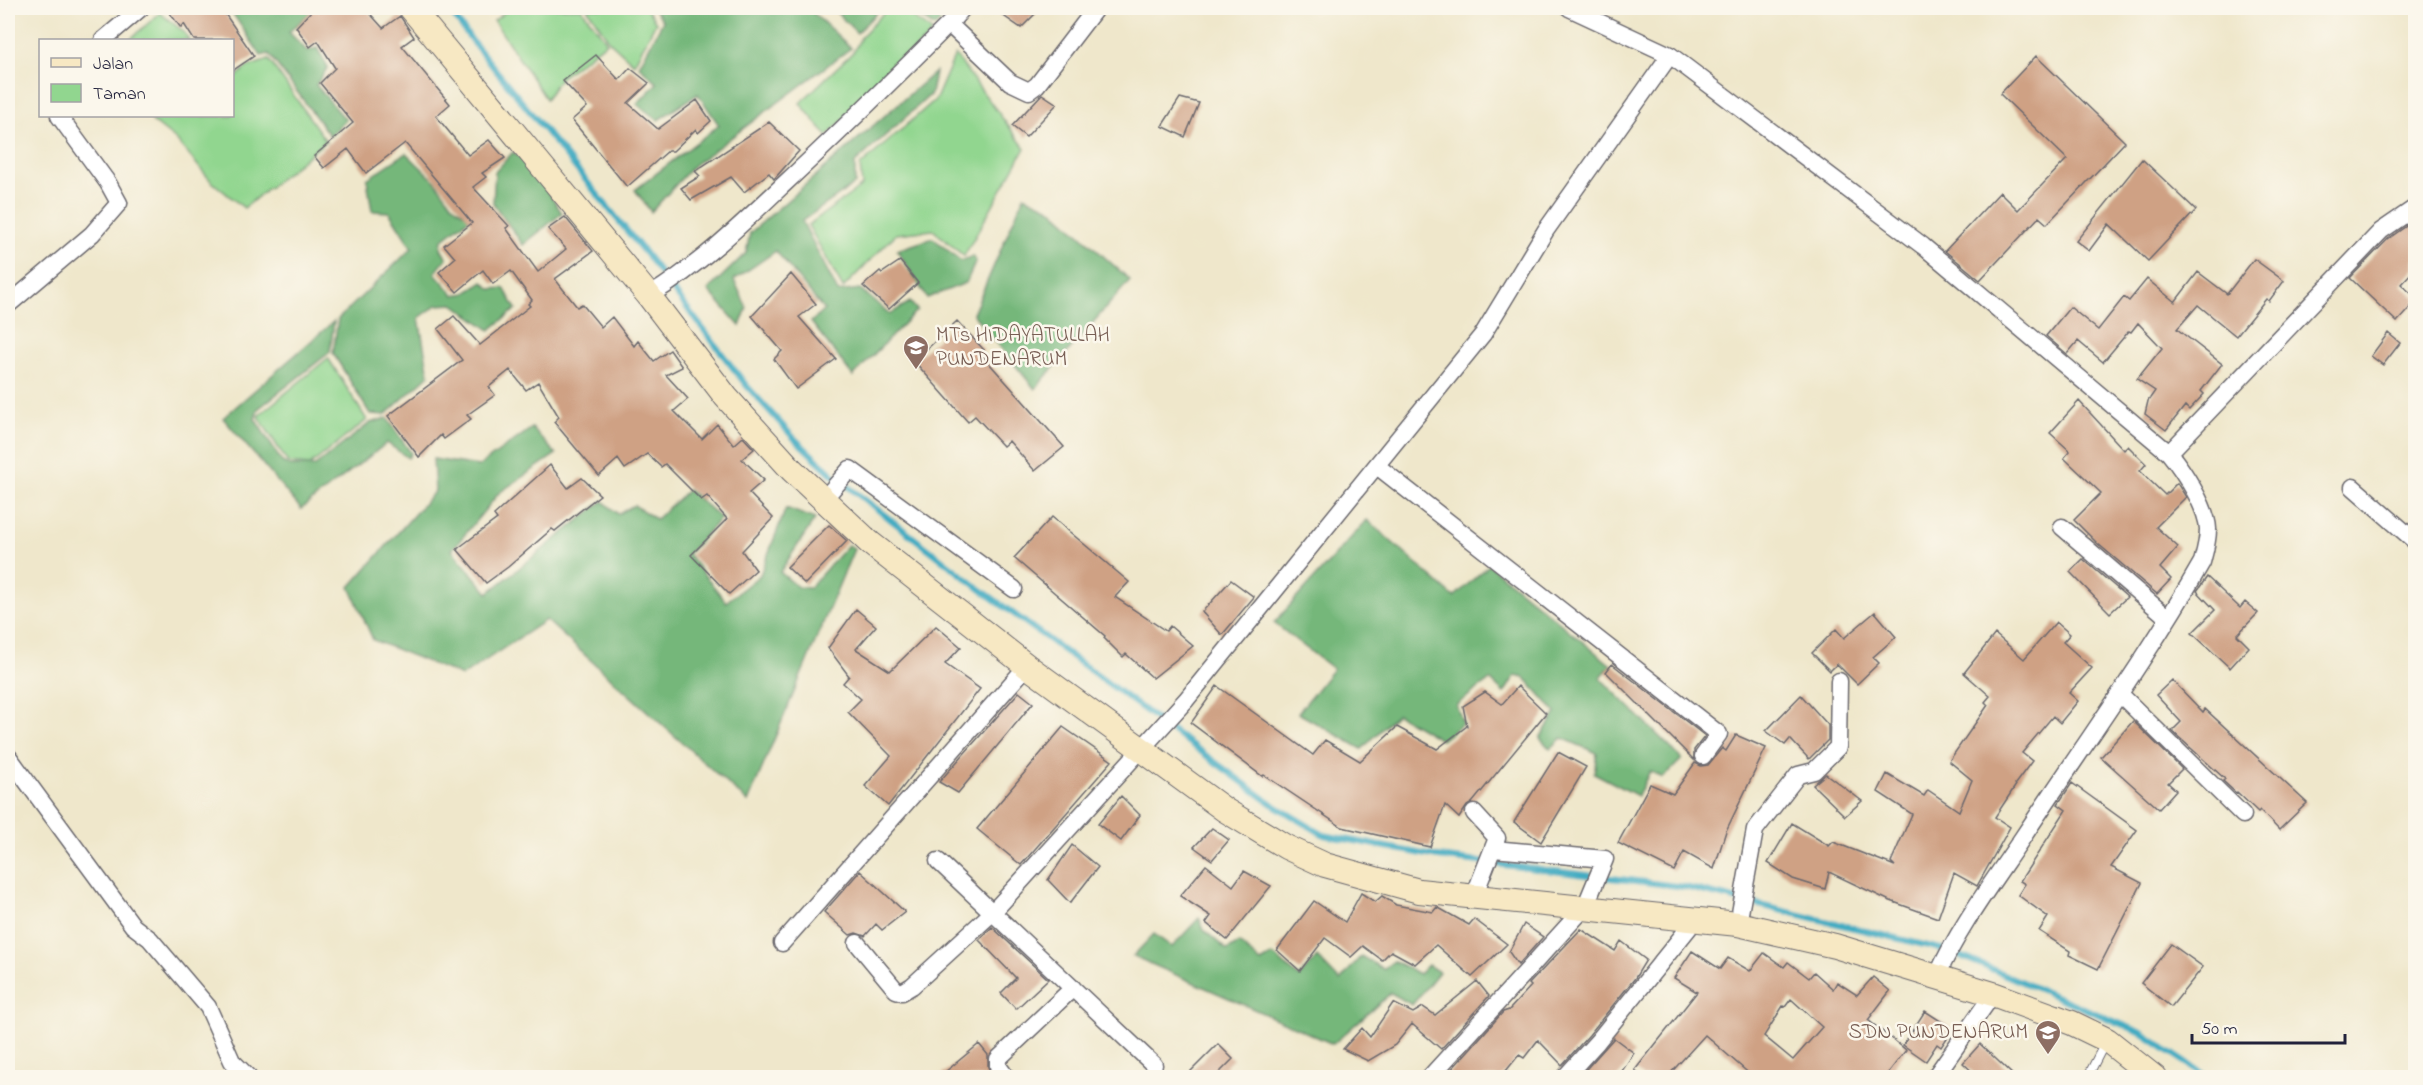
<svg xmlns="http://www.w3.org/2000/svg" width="2423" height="1085" font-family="'Indie Flower',sans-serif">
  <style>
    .green { fill: #91d68f; stroke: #5a7c65; stroke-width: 1.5 }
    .forest { fill: #74b77a; stroke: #4b6c5a; stroke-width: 1.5 }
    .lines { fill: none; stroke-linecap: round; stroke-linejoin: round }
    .stream { stroke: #43acc2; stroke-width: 6 }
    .building { fill: #cfa184; fill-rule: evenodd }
    .service-casing { stroke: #6a676d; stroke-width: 10 }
    .minor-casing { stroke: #6a676d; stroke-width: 19 }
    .secondary-casing { stroke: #6a676d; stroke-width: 26 }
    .service { stroke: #fff; stroke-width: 8 }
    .minor { stroke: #fff; stroke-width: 16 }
    .secondary { stroke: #f7e8c3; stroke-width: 24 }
    .labels { text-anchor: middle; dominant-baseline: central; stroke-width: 5; stroke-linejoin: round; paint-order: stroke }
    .education-label { font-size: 21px; fill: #785e54; stroke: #fbf7ec; text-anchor: start }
  </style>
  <rect width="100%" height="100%" fill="#fbf7ec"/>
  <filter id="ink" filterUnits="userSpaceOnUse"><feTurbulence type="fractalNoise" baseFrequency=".0167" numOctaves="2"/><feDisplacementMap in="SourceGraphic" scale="12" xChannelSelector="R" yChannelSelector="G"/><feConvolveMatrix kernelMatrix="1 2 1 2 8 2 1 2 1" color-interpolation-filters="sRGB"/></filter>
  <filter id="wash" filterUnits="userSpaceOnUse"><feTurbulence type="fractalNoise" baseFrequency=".008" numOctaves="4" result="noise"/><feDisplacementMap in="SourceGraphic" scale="24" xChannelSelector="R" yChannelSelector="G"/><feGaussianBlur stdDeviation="1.35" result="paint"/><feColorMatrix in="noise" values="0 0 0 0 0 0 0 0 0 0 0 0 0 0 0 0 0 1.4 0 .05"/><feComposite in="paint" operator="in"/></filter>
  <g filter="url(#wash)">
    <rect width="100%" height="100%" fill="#efe7cb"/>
    <path class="green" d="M510 8H581L607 42 560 78 546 99 494 21Z
      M587 8H646L656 22 634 64 610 42Z
      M888 8H899L933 32 827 136 800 103 854 51 861 37Z
      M160 13 184 32 189 40H129Z
      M955 55 1025 148 964 256 933 230 896 234 843 288 808 225 862 186 860 166 936 99Z
      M269 60 326 141 244 208 211 181 176 140 152 121 157 116H232L233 80 247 67Z
      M328 358 367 420 310 465 288 463 258 416Z"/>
    <path class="forest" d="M229 8H315L289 32 307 51 317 48 328 67 316 85 346 120 330 136 269 54 261 56Z
      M653 8H808L851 48 693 166 651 212 635 190 719 125 698 94 658 120 637 104 657 83 639 66 663 21Z
      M832 8H881L857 33Z
      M907 8H951L935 27Z
      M935 72 931 94 855 163V184L802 221 838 292 860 289 890 314 910 302 917 310 853 376 811 322 824 310 776 251 734 280 747 308 740 326 708 290 746 253 750 233Z
      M513 152 532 167 562 213 523 245 493 203 495 172Z
      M406 153 435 181 453 205 470 218 442 240 441 248 447 258 435 273 454 295 466 293 483 282 491 289 504 288 516 309 490 330 453 304 437 305 419 318 429 375 385 415 370 414 333 353 338 319 412 248 389 212 372 211 367 179Z
      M1024 196 1050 208 1130 280 1035 389 973 314Z
      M933 238 961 261 973 256 976 261 966 283 927 298 897 250Z
      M334 321 330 352 258 409 255 419 282 462 290 466H315L370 423 387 418 411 453 408 458 387 443 301 509 223 418Z
      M532 428 556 454 499 493 452 550 488 593 603 501 618 514 634 505 656 519 688 490 721 518 688 554 726 602 760 575 786 508 815 519 780 572 798 587 809 588 848 545 854 549 748 802 546 620 462 676 373 640 350 587 435 491 433 459 479 466Z
      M1367 520 1454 597 1489 565 1611 665 1600 678 1682 759 1663 778 1650 771 1638 796 1594 773 1597 753 1562 738 1550 749 1540 738 1556 713 1525 678 1515 676 1504 693 1490 680 1456 705 1463 723 1441 740 1397 714 1362 749 1298 713 1333 669 1274 623Z
      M1199 918 1204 930 1227 950 1239 943 1261 962 1273 955 1299 977 1317 957 1340 981 1361 956 1383 969 1394 961 1419 974 1428 965 1439 972 1412 1005 1391 993 1333 1044 1133 956 1154 934 1172 947Z"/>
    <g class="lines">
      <path class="stream" d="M448 8 473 42 645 253 746 385 793 437 833 475 980 589 1272 804 1324 835 1438 857 1685 887 1949 951 2140 1032 2209 1078"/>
    </g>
    <g id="blocks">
      <path class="building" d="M166 8H221L254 56 232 71V40H194L184 24 181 28Z
        M314 8H365L383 28 400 16 414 37 402 46 450 104 436 116 468 155 489 140 505 158 482 173 486 177 473 187 509 226 506 228 538 272 566 249 548 229 565 217 593 251 555 279 577 307 582 304 601 327 612 317 634 346 638 341 654 361 670 350 682 367 666 375 688 399 674 411 702 439 717 424 734 445 743 437 754 449 742 459 764 480 749 493 773 518 742 551 756 570 729 594 691 555 727 519 707 496 701 500 665 464 661 467 647 454 625 469 618 459 599 476 554 422 559 417 538 382 526 390 510 370 489 387 495 395 467 415 471 419 444 439 441 435 419 457 388 416 462 360 438 329 454 316 480 345 530 306 528 304 532 300 511 271 493 284 483 270 457 292 439 272 455 258 444 245 472 223 405 143 366 173 348 149 324 168 314 156 353 123 320 83 335 68 318 41 310 47 296 27Z
        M992 8H1041L1021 28Z
        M596 55 619 80 630 68 649 83 628 103 658 129 697 100 711 121 698 133 696 129 673 151H668L627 187 572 120 587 107 563 81Z
        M2036 56 2125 142 2047 224 2039 217 1980 280 1945 251 2000 192 2018 210 2067 159 2000 94Z
        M1042 94 1057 104 1026 137 1012 126Z
        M1180 98 1199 103 1185 137 1162 126Z
        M769 122 799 151 774 179 769 173 744 192 731 177 691 200 681 188 700 176 695 171Z
        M2142 159 2196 210 2148 261 2109 224 2089 251 2076 241Z
        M2415 220V269L2401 284 2415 297V302L2397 322 2350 278 2388 239Z
        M2254 259 2284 281 2269 301 2266 299 2236 336 2198 305 2177 329 2222 364 2201 391 2204 394 2189 410 2185 406 2166 430 2145 414 2148 401 2155 391 2137 379 2162 348 2138 323 2131 332 2129 331 2103 362 2078 341 2067 354 2046 336 2070 307 2098 330 2124 297 2129 301 2147 279 2175 302 2198 272 2227 294Z
        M900 261 918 283 889 309 863 286 880 271 882 273Z
        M791 274 816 304 799 317 836 359 796 389 774 359 782 351 752 316Z
        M957 321 984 350 980 353 1064 447 1035 471 1009 441 1003 446 975 416 968 422 914 361Z
        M2388 333 2400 343 2383 365 2371 356Z
        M2079 401 2124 450 2128 446 2146 464 2140 471 2165 495 2177 483 2186 497 2156 527 2178 547 2160 568 2171 579 2157 594 2097 543 2074 520 2101 493 2064 458 2070 451 2050 433Z
        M550 465 568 488 582 478 600 495 555 531 552 529 508 567 486 583 457 549 497 519 494 515Z
        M1052 517 1129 582 1115 597 1166 631 1170 626 1193 646 1153 678 1126 654 1123 657 1104 638 1105 636 1014 558Z
        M829 525 847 541 805 584 787 567Z
        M2083 559 2127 597 2110 613 2070 572Z
        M2207 577 2240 608 2245 602 2258 613 2237 635 2249 647 2230 668 2192 633 2215 610 2197 591Z
        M1231 580 1254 597 1222 635 1202 612Z
        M856 609 876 626 856 649 890 671 936 626 961 647 945 664 980 689 888 806 865 786 891 756 848 712 861 699 843 683 849 676 828 648Z
        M1875 612 1896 637 1873 657 1879 663 1857 684 1837 664 1830 671 1812 653 1836 629 1844 638Z
        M2056 622 2070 634 2063 642 2092 668 2069 693 2078 701 2060 723 2053 716 2022 753 2032 761 2015 784 2016 785 1995 817 2010 827 1977 886 1954 873 1938 918 1888 900 1829 872 1825 889 1793 879 1768 863 1792 823 1829 846 1833 842 1895 866 1891 862 1912 814 1878 792 1887 774 1924 796 1928 790 1959 811 1972 780 1949 761 1988 705 1985 702 1990 696 1964 673 1995 634 2024 659Z
        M1612 664 1705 736 1694 750V760L1606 672Z
        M2172 680 2203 712 2205 709 2307 803 2279 830 2260 810 2258 812 2237 792 2236 793 2223 781 2225 779 2172 731 2181 722 2156 695Z
        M1217 686 1313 755 1325 740 1360 761 1397 727 1437 749 1467 726 1463 706 1485 692 1502 704 1518 686 1546 713 1472 803 1467 806 1459 818 1445 805 1430 847 1342 827 1264 775 1262 776 1191 723Z
        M1019 692 1033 703 958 793 939 782Z
        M1801 695 1828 725V740L1809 759 1790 739 1785 745 1766 731Z
        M2133 721 2182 769 2168 783 2176 790 2159 809 2101 757Z
        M1063 727 1112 761 1021 865 977 829Z
        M1736 735 1766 748 1726 831 1714 869 1684 852 1674 871 1618 843 1650 784 1673 794 1695 763 1701 766 1708 765 1722 748 1726 751Z
        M1558 752 1586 767 1541 842 1514 822Z
        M1826 774 1862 801 1845 816 1813 785Z
        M2072 783 2137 830 2111 867 2142 883 2098 969 2069 955 2070 951 2039 931 2048 917 2018 895 2025 884 2020 881 2066 810 2058 804Z
        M1121 796 1140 815 1121 841 1098 824Z
        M1212 828 1229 840 1212 860 1194 847Z
        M1072 845 1098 867 1070 903 1048 880Z
        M1206 865 1233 886 1244 871 1271 886 1227 940 1206 923 1211 916 1180 896Z
        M860 871 905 912 882 930 876 924 865 936 856 933 850 935 824 912Z
        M1361 893 1375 902 1382 896 1396 905 1433 912 1437 907 1469 925 1474 919 1507 944 1472 977 1436 945 1415 964 1391 951 1382 960 1363 946 1351 957 1325 938 1300 971 1277 950 1314 901 1345 922Z
        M1524 924 1543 937 1518 965 1509 952Z
        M992 927 1048 979 1016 1009 1001 993 1016 978 979 940Z
        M1581 929 1615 951 1621 941 1646 960 1635 978 1589 1035 1562 1065 1538 1040 1524 1058 1519 1055 1501 1077H1446L1451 1070 1503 1012 1509 1010 1531 986 1529 984Z
        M2171 944 2203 967 2171 1007 2141 983Z
        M1692 951 1720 969 1728 958 1750 971 1764 953 1784 967 1788 962 1809 978 1814 972 1833 989 1837 982 1857 995 1873 977 1890 991 1868 1020 1906 1050 1885 1077H1753L1705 1035 1667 1077H1643L1635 1070 1697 992 1674 978ZM1791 999 1822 1027 1793 1060 1764 1036 1783 1006 1785 1007Z
        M1477 981 1489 996 1441 1049 1412 1024 1395 1045 1368 1061 1343 1049 1362 1028 1370 1037 1393 1003 1413 1013 1423 1007 1435 1015Z
        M1925 1011 1953 1029 1941 1047 1937 1044 1926 1061 1903 1045Z
        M1614 1038 1634 1053 1618 1077H1579Z
        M979 1044 988 1055V1067L993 1077H939Z
        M1218 1044 1233 1059 1215 1077H1185Z
        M1980 1044 2015 1077H1978L1963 1063Z"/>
    </g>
  </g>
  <g filter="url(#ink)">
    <use href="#blocks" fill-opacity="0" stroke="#6a676d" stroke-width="1.5"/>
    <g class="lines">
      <defs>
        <path id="service" d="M2087 1078 2106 1041"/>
        <path id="minor" d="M1569 8 1670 55 1923 246 2169 453
          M949 24 1010 82 1029 91 1037 85 1096 8
          M103 40 141 8
          M649 296C698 266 741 225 782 186 839 133 894 79 949 24L963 8
          M8 305 92 234 119 203 108 183 59 116
          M1377 466 1719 734 1703 756
          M2353 487 2416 542
          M823 500 850 469 1014 589
          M2062 527 2168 618
          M2120 694 2243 815
          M8 756 133 926 150 939 208 1007 232 1061 249 1078
          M938 861 1154 1065
          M1474 896 1497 838 1474 813
          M1738 924 1755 830 1798 775 1814 771 1838 747 1839 681
          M782 943 1027 666
          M857 943 896 990 902 992 912 986 992 913 1186 700 1483 334 1546 230 1670 55
          M1937 976C1959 927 1993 882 2023 837 2083 746 2148 657 2202 562 2205 551 2208 541 2208 529 2207 507 2183 470 2169 453L2381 231 2416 207
          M1007 1078 998 1066V1059L1073 988
          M1429 1078 1585 907 1605 859 1493 849
          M1564 1078 1597 1042 1696 919
          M1934 1078 1993 994"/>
        <path id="secondary" d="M411 8 649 296 726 397 792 470 870 543 1027 666 1225 810 1286 847 1325 865 1419 891 1738 924 1835 946 1993 994 2072 1023 2107 1040 2155 1078"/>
      </defs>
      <use href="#service" class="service-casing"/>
      <use href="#minor" class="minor-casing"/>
      <use href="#secondary" class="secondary-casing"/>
      <use href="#service" class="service"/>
      <use href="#minor" class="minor"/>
      <use href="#secondary" class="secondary"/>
    </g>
  </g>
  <defs>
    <symbol id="school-pin" viewBox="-11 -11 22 30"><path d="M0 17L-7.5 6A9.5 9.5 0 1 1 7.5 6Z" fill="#8d6e63" stroke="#fbf7ec"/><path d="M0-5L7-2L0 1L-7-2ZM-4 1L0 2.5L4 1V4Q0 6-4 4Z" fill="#fff"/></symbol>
  </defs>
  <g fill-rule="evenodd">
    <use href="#school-pin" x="901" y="333" width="30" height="40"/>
    <use href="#school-pin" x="2033" y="1018" width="30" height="40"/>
  </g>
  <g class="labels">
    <g class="education-label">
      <text x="936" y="336">MTs HIDAYATULLAH<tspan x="936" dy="24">PUNDENARUM</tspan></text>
      <text x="2028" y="1033" text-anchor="end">SDN PUNDENARUM</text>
    </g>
  </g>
  <rect width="2423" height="1085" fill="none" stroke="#fbf7ec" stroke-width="30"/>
  <rect x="39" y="39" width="195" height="78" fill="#fbf7ec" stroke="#a4a2a5" stroke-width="1.5"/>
  <rect x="51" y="58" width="30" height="9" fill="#f7e8c3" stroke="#a4a2a5" stroke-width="1.5"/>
  <text x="93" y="69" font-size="18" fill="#22223b">Jalan</text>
  <rect x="51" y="84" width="30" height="18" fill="#91d68f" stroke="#a4a2a5" stroke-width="1.5"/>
  <text x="93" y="99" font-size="18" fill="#22223b">Taman</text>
  <path d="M2192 1034v9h153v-9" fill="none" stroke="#22223b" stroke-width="3"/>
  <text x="2201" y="1034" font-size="18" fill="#22223b" stroke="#fbf7ec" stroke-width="4.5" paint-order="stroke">50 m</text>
</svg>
